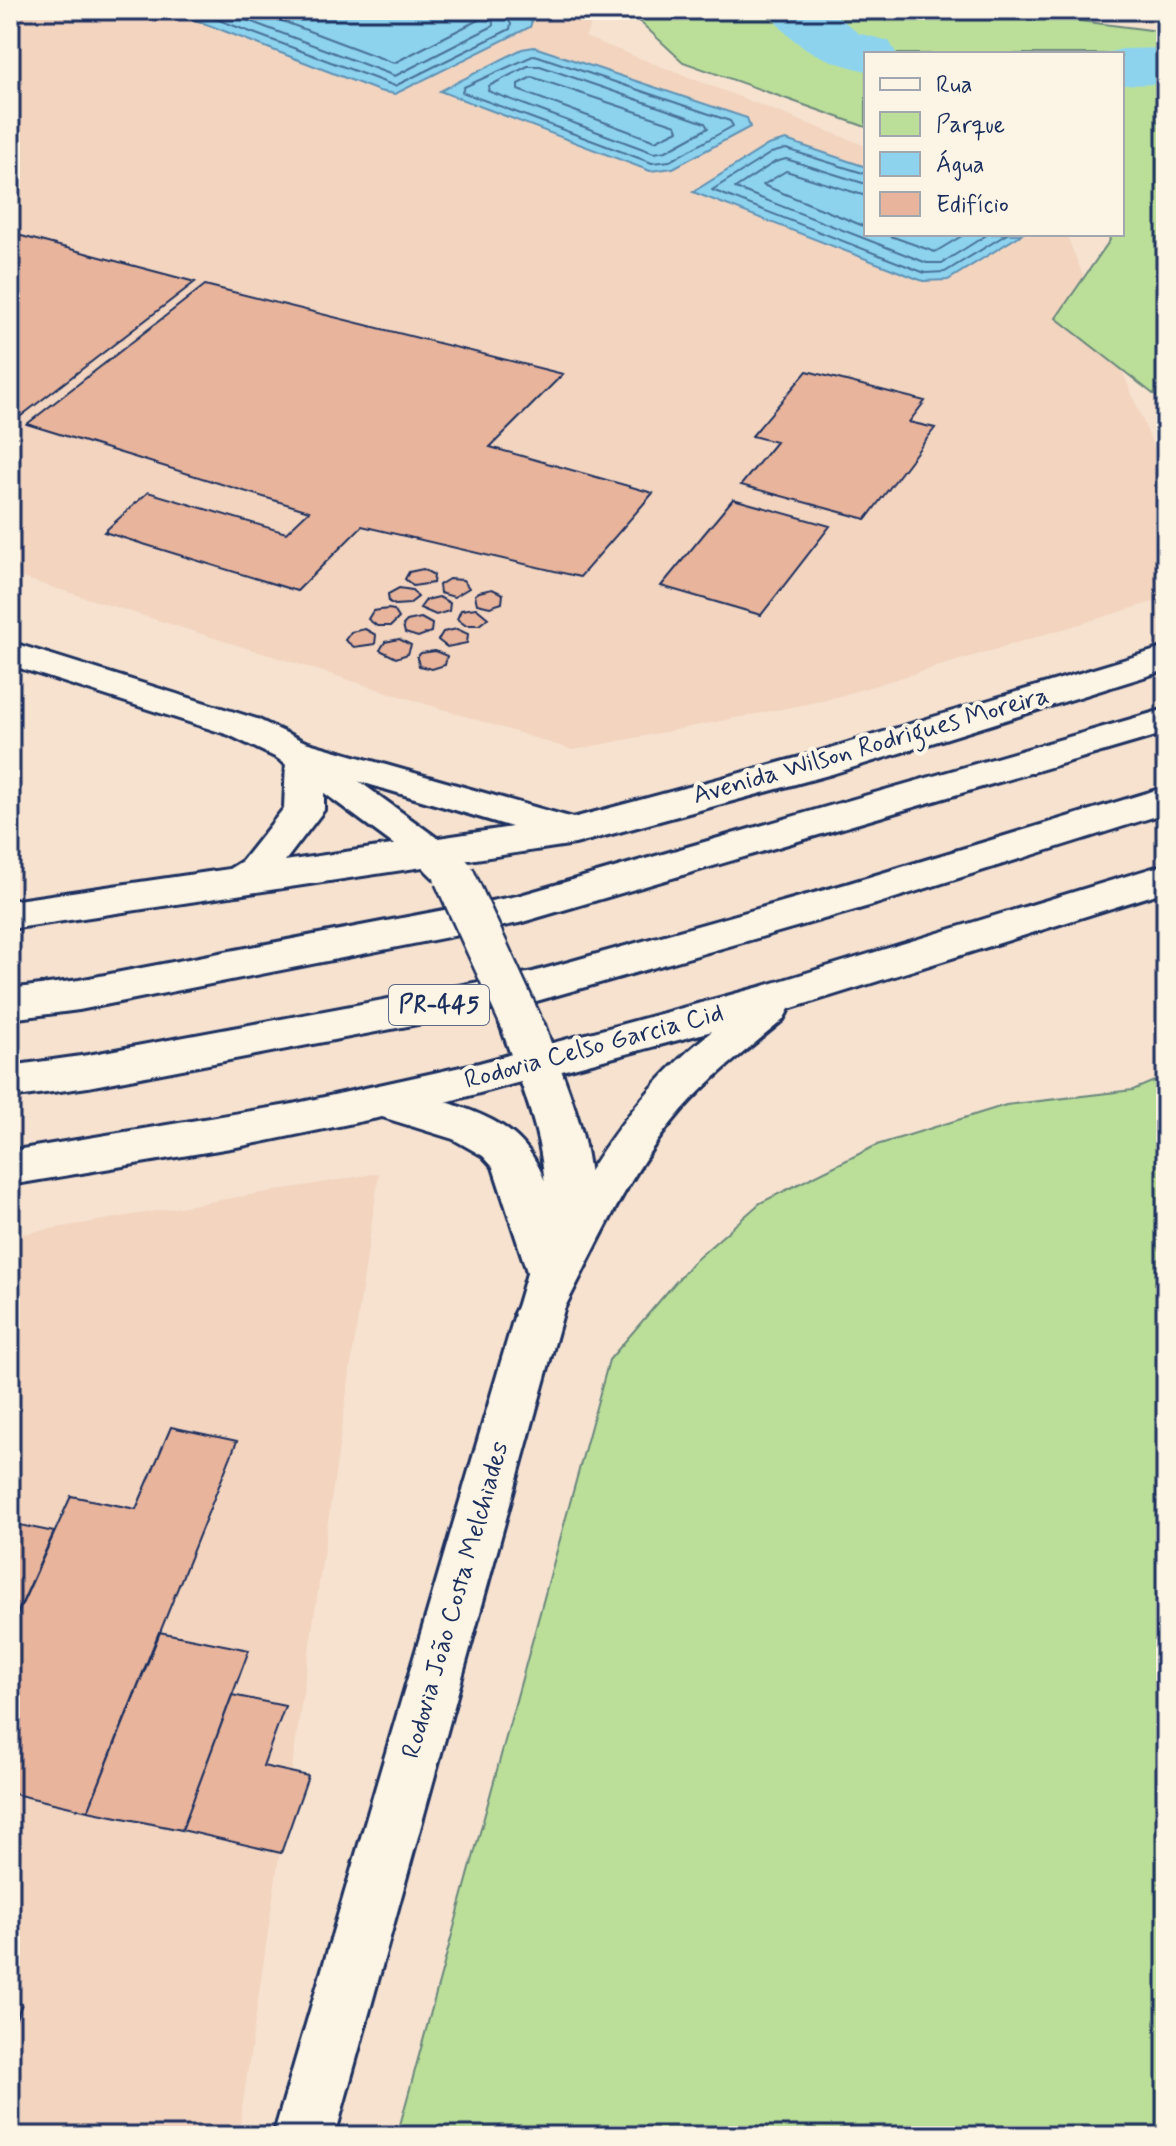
<svg xmlns="http://www.w3.org/2000/svg" width="1176" height="2146" font-family="Mynerve,sans-serif">
  <style>
    .built { fill: #f2d4bf }
    .green { fill: #bbdf99; stroke: #6b877c; stroke-width: 2 }
    .water { fill: #8dd3ee; stroke: #5f91b4; stroke-width: 2 }
    .lines { fill: none; stroke-linecap: round; stroke-linejoin: round }
    .shore { stroke: #497198; stroke-width: 2 }
    .river { fill: #8dd3ee; fill-rule: evenodd }
    .building { fill: #e8b49b; stroke: #1b2f5e; stroke-width: 2 }
    .minor-casing { stroke: #1b2f5e; stroke-width: 6 }
    .highway-casing { stroke: #1b2f5e; stroke-width: 6 }
    .minor { fill: #fcf5e5; fill-rule: evenodd }
    .highway { fill: #fcf5e5; fill-rule: evenodd }
    .minor-bridge-casing { stroke: #1b2f5e; stroke-width: 45; stroke-linecap: butt }
    .minor-bridge { stroke: #fcf5e5; stroke-width: 40 }
    .labels { text-anchor: middle; dominant-baseline: central; stroke-width: 8; stroke-linejoin: round; paint-order: stroke }
    .shield { fill: #fcf5e5; stroke: #5e6a86; stroke-width: 2 }
    .shield-label { font-size: 24px; font-weight: bold; fill: #1b2f5e }
    .street-label { font-size: 26px; fill: #1b2f5e; stroke: #fcf5e5 }
  </style>
  <rect width="100%" height="100%" fill="#f6e2cf"/>
  <filter id="ink" filterUnits="userSpaceOnUse"><feTurbulence type="fractalNoise" baseFrequency=".0125" numOctaves="2"/><feDisplacementMap in="SourceGraphic" scale="16" xChannelSelector="R" yChannelSelector="G"/><feConvolveMatrix kernelMatrix="1 2 1 2 8 2 1 2 1" color-interpolation-filters="sRGB"/></filter>
  <g filter="url(#ink)">
    <path class="built" d="M10 10H597L585 37 866 146V234H1066L1166 477V598L826 700 573 750 10 574Z
      M379 1173 238 2136H10V1236Z"/>
    <path class="green" d="M633 10H994L1166 32V404L1056 318 1110 240 1108 234H1122V54H866V127L683 62 638 20Z
      M1166 1076V2136H397L609 1360 692 1263 760 1203 877 1145 1006 1105 1133 1090Z"/>
    <path class="water" d="M170 10H500L532 21 530 27 395 94 379 91Z
      M534 47 747 118 750 127 673 168 650 171 440 91 522 49Z
      M786 140 866 167V234H1022L948 280 923 281 693 192 768 145Z"/>
    <g class="lines">
      <path class="shore" d="M192 10 395 86 510 29 511 24 502 10
        M220 10 395 76 493 26 492 10
        M253 10 394 63 478 20 480 10
        M535 55 730 121 733 126 670 161 652 163 462 92 464 87Z
        M528 66H540L705 123 708 128 666 151 654 153 488 91 489 86Z
        M532 77 676 125 678 130 655 141 518 90V84Z
        M866 174 786 149 771 153 712 190 925 273 945 272 1007 234
        M866 184 786 159 775 162 735 188 927 263H942L988 234
        M866 196 786 171 763 185 866 227
        M885 234 935 252 965 234"/>
      <path class="river" d="M767 10H831L858 33 889 41 897 54H866V71C822 60 794 49 767 10Z
        M1166 48V84L1122 85V54H1103L1122 49Z"/>
    </g>
    <path class="building" d="M10 233 195 282 21 416 10 413Z
      M205 285 563 374 490 447 653 493 580 577 362 526 297 591 104 532 148 492 286 533 309 511 27 424Z
      M807 371 925 401 909 422 935 428 866 519 741 485 776 442 752 436Z
      M733 499 830 526 761 615 661 586Z
      M423 569 434 575 433 583 413 586 405 579 409 572Z
      M449 579 463 580 469 588 454 597 440 593 439 585Z
      M399 588 412 590 418 597 409 604 395 605 389 602 388 594Z
      M492 589 503 594 502 603 490 607 477 604 475 595 479 592Z
      M439 597 450 603 449 611 436 615 420 608 426 600Z
      M476 608 488 618 479 625H465L457 619 461 610Z
      M388 609 394 610 399 618 391 626H377L368 619 373 611Z
      M421 618 432 624 431 632 418 637 405 633 403 625 407 621Z
      M365 629 376 635 375 644 354 647 345 640 351 632Z
      M457 629 468 634 467 643 447 647 438 640 443 632Z
      M399 639 411 645 408 654 396 658 380 650 385 642Z
      M435 651 447 656 445 665 432 669 419 666 417 657 421 653Z
      M171 1427 237 1441 88 1811 10 1793V1631L71 1496 136 1509Z
      M10 1523 54 1532 10 1630Z
      M159 1632 249 1650 182 1830 88 1811Z
      M232 1695 285 1706 263 1766 308 1776 281 1853 182 1830Z
      M10 2001 22 2004 10 2033Z"/>
    <g class="lines">
      <defs>
        <path id="minor" d="M10 642 257 719 305 742 448 846 474 876 468 885C444 892 436 881 420 864L277 758 229 735 10 665Z
          M522 1009 537 1013 544 1024C566 1085 595 1146 591 1212L335 2136H273L545 1212C549 1146 521 1085 500 1024L507 1013Z"/>
        <path id="highway" d="M1166 647V670L832 774 575 844 10 929V901L229 869 242 861 284 808 286 761 277 758 272 750 277 742 291 738 573 818 804 756ZM324 771 512 827 285 861 324 810Z
          M1166 709V733L519 923 79 1010 10 1019V989L79 980 517 896Z
          M1166 787V813L876 904 533 1002 88 1087 10 1098V1066L88 1055 533 972 846 884Z
          M1166 864V891L789 1009 783 1020C748 1049 712 1076 682 1110 626 1174 595 1252 555 1326L538 1332 521 1326 514 1313 530 1281 493 1167 483 1156 453 1139 382 1117 242 1146 10 1185V1151L288 1105 479 1063 760 987ZM712 1031C646 1083 598 1150 559 1224 538 1149 522 1126 446 1102Z"/>
      </defs>
      <use href="#minor" class="minor-casing"/>
      <use href="#highway" class="highway-casing"/>
      <use href="#minor" class="minor"/>
      <use href="#highway" class="highway"/>
      <defs>
        <path id="minor-bridge" d="M454 876 522 1024"/>
      </defs>
      <use href="#minor-bridge" class="minor-bridge-casing"/>
      <use href="#minor-bridge" class="minor-bridge"/>
    </g>
  </g>
  <g class="labels">
    <rect class="shield" x="389" y="985" width="100" height="40" rx="6"/>
    <g class="shield-label">
      <text x="439" y="1005">PR-445</text>
    </g>
    <g class="street-label">
      <text transform="translate(871 746) rotate(-16)">Avenida Wilson Rodrigues Moreira</text>
      <text transform="translate(594 1047) rotate(-15)">Rodovia Celso Garcia Cid</text>
      <text transform="translate(456 1600) rotate(-74)">Rodovia João Costa Melchiades</text>
    </g>
  </g>
  <rect width="1176" height="2146" fill="none" stroke="#fcf5e5" stroke-width="40"/>
  <rect x="20" y="20" width="1136" height="2106" fill="none" stroke="#1b2f5e" stroke-width="3" filter="url(#ink)"/>
  <rect x="864" y="52" width="260" height="184" fill="#fcf5e5" stroke="#a2a6af" stroke-width="2"/>
  <rect x="880" y="78" width="40" height="12" fill="#fcf5e5" stroke="#a2a6af" stroke-width="2"/>
  <text x="936" y="92" font-size="24" fill="#1b2f5e">Rua</text>
  <rect x="880" y="112" width="40" height="24" fill="#bbdf99" stroke="#a2a6af" stroke-width="2"/>
  <text x="936" y="132" font-size="24" fill="#1b2f5e">Parque</text>
  <rect x="880" y="152" width="40" height="24" fill="#8dd3ee" stroke="#a2a6af" stroke-width="2"/>
  <text x="936" y="172" font-size="24" fill="#1b2f5e">Água</text>
  <rect x="880" y="192" width="40" height="24" fill="#e8b49b" stroke="#a2a6af" stroke-width="2"/>
  <text x="936" y="212" font-size="24" fill="#1b2f5e">Edifício</text>
</svg>
